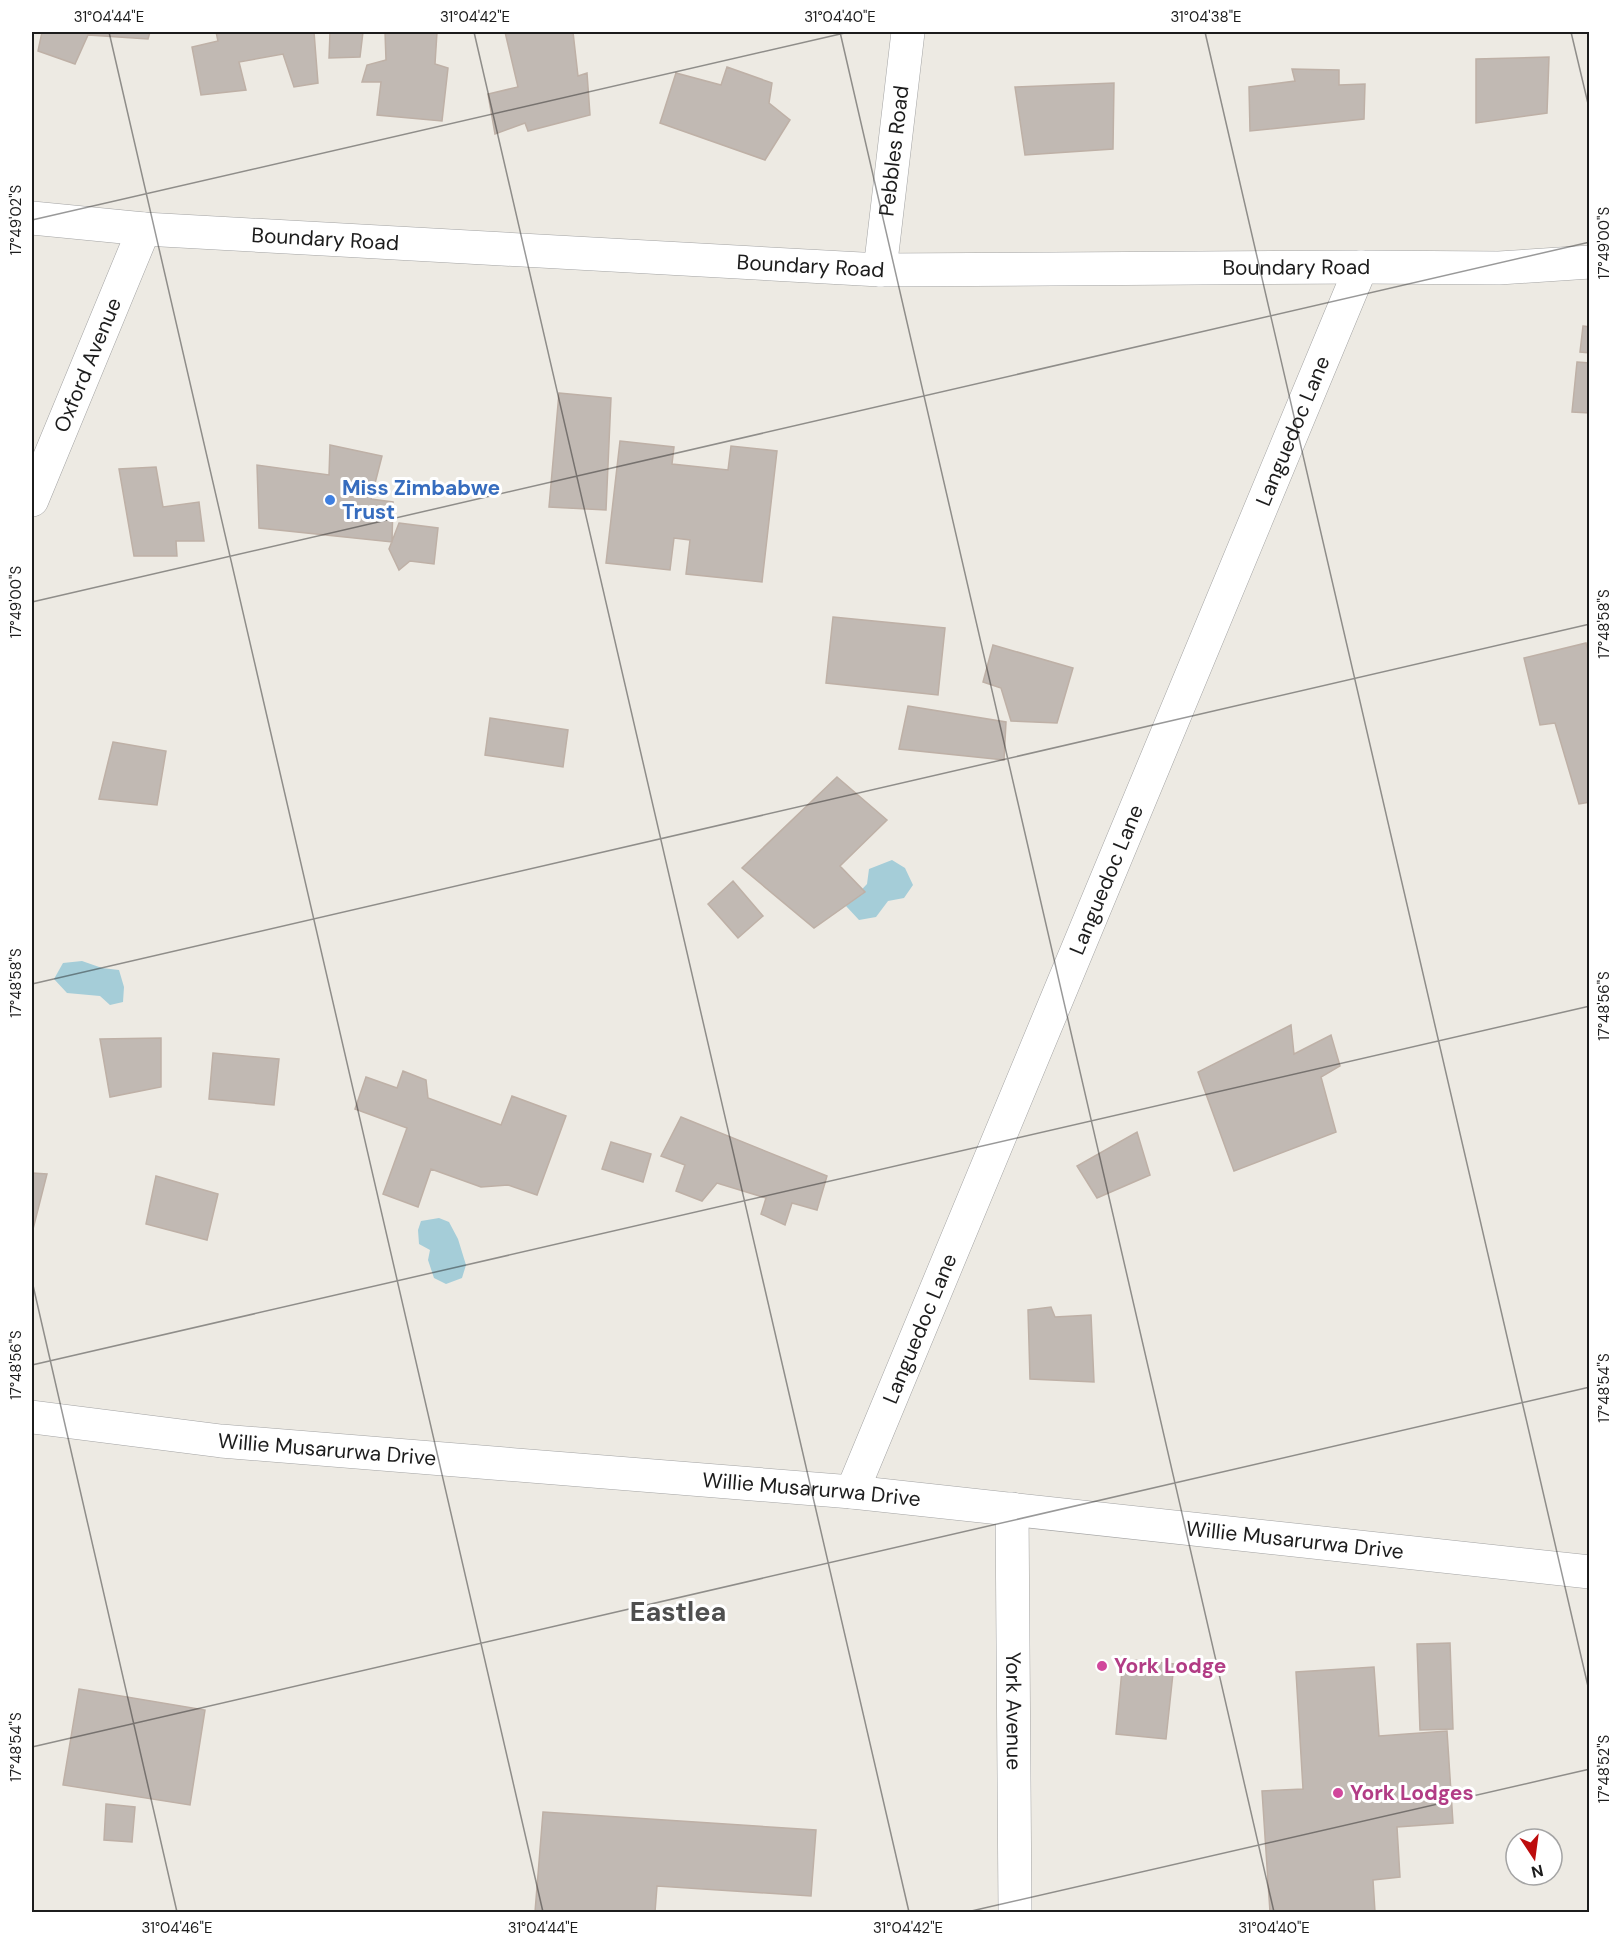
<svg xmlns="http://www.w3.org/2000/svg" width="1621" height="1944" font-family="'DM Sans',sans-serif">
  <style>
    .water { fill: #a5cdd8 }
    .building { fill: #c1b9b3; stroke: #beb0a6; stroke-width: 1.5 }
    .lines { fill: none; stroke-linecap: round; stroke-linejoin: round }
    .street-casing { stroke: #a3a3a3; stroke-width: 34 }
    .street { stroke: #fff; stroke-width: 33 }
    .ticks { fill: none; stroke: #1c1c1c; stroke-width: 1.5; stroke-opacity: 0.45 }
    .shop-dot { fill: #3f7fe0; stroke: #fff; stroke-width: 2 }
    .hotel-dot { fill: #d1479c; stroke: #fff; stroke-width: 2 }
    .labels { text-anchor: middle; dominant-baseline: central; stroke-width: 6; stroke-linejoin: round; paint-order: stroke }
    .street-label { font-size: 21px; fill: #1c1c1c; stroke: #fff }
    .shop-label { font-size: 21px; font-weight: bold; fill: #366cbe; stroke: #fff; text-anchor: start }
    .hotel-label { font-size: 21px; font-weight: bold; fill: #b23c85; stroke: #fff; text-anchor: start }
    .district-label { font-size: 27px; font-weight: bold; fill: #4f4f4f; stroke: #fff }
    .neatline { fill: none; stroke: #1c1c1c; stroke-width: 2 }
    .ticks-label { font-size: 15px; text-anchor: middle; fill: #1c1c1c }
  </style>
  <rect width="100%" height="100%" fill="#edeae3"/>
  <path class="water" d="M892 860 905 868 913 885 904 898 888 901 876 917 859 920 846 906 867 884 869 869Z
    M82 961 102 968 119 970 124 987 123 1002 110 1005 100 996 67 993 54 979 63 963Z
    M439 1218 449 1222 458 1239 466 1265 462 1278 446 1284 434 1278 428 1260 430 1250 419 1244 418 1230 421 1221Z"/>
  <path class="building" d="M42 32H150L148 39 88 35 75 64 38 51Z
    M216 32H314L318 83 294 87 283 54 239 62 246 90 201 95 192 47 218 41Z
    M330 32H363L360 57 329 58Z
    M385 32H437L435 64 448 68 442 121 377 115 381 82H362L367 65 386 60Z
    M505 32H573L578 76 587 73 590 115 528 131 525 123 495 134 488 94 518 87Z
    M1549 57 1547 113 1476 123V59Z
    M727 67 772 83 769 103 790 120 765 160 660 123 676 73 721 85Z
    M1292 69 1339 70V85L1365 84 1364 119 1250 131 1249 87 1295 81Z
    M1114 83 1113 149 1025 155 1015 87Z
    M1583 326 1590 327V353L1580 352Z
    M1577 362 1590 363V413L1572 412Z
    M559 393 611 398 606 510 549 507Z
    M620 441 674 447 672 464 728 470 731 446 777 451 762 582 686 574 690 540 674 538 670 570 606 563Z
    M330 445 382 456 371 499 393 502 392 542 259 528 257 465 329 475Z
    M156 467 163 507 199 502 204 541H176L177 556H134L119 469Z
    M399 523 438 528 434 564 410 561 399 570 389 549Z
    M833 617 945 628 938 695 826 683Z
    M1586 643 1590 660V802L1579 804 1555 723 1540 725 1524 658Z
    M993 645 1073 668 1057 723 1011 721 1001 688 983 682Z
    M908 706 1006 722 1004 760 899 749Z
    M490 718 568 730 563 767 485 755Z
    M113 742 166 751 157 805 99 799Z
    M837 777 887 820 840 866 865 892 814 928 742 868Z
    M733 881 763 916 738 938 708 904Z
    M1291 1025 1294 1054 1331 1035 1340 1066 1321 1077 1336 1132 1234 1171 1198 1072Z
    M161 1038V1087L110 1097 100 1039Z
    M213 1053 279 1059 274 1105 209 1099Z
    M403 1071 426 1080 428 1098 501 1125 512 1096 566 1116 537 1195 508 1185 481 1187 431 1169 418 1207 383 1194 407 1128 355 1109 366 1077 397 1088Z
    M681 1117 827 1176 817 1210 792 1203 785 1225 761 1214 766 1198 717 1183 702 1201 676 1191 685 1165 661 1156Z
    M1137 1132 1150 1175 1097 1198 1077 1166Z
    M611 1142 651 1154 643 1182 602 1169Z
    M32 1173 47 1174 32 1233Z
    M156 1176 218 1194 207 1240 146 1224Z
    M1051 1307 1055 1317 1091 1315 1094 1382 1030 1379 1028 1310Z
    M1450 1643 1453 1729 1420 1730 1417 1644Z
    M1123 1659 1174 1664 1166 1739 1116 1734Z
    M1374 1667 1379 1736 1447 1731 1453 1823 1397 1827 1400 1877 1373 1880 1375 1912H1270L1262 1791 1303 1789 1296 1672Z
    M79 1689 205 1710 190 1805 63 1785Z
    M106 1804 135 1807 132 1842 104 1840Z
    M543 1812 816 1830 811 1896 657 1886 655 1912H535Z"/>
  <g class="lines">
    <defs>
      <g id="street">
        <path id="s1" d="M32 218 144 229 880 270 1361 267 1499 268 1590 262"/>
        <path id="s2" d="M880 270 908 32"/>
        <path id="s3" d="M32 500 144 229"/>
        <path id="s4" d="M32 1417 221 1441 852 1492 1590 1572"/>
        <path id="s5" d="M852 1492 1361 267"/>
        <path id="s6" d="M1012 1509 1015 1912"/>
      </g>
    </defs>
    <use href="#street" class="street-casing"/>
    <use href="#street" class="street"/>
  </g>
  <path class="ticks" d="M109 32 543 1912M474 32 909 1912M840 32 1274 1912M1205 32 1590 1695M1571 32 1590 112M32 220 849 32M32 602 1590 242M32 984 1590 624M32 1281 177 1912M32 1365 1590 1006M32 1747 1590 1387M967 1912 1590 1769"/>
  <circle class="shop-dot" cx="330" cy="500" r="6"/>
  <g class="hotel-dot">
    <circle cx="1102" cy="1666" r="6"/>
    <circle cx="1338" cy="1793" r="6"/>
  </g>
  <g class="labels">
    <g class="street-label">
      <text stroke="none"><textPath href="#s2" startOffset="120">Pebbles Road</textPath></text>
      <text stroke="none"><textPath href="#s1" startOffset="294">Boundary Road</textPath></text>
      <text stroke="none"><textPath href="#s1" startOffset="780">Boundary Road</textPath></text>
      <text stroke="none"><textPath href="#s1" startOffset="1266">Boundary Road</textPath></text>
      <text stroke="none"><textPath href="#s3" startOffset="146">Oxford Avenue</textPath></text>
      <text stroke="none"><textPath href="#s5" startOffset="1149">Languedoc Lane</textPath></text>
      <text stroke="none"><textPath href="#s5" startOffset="663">Languedoc Lane</textPath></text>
      <text stroke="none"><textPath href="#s5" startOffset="177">Languedoc Lane</textPath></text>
      <text stroke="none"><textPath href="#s4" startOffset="297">Willie Musarurwa Drive</textPath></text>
      <text stroke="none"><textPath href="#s4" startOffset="783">Willie Musarurwa Drive</textPath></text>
      <text stroke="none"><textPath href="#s4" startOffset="1269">Willie Musarurwa Drive</textPath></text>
      <text stroke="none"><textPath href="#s6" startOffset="202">York Avenue</textPath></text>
    </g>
    <g class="shop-label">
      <text x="342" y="488">Miss Zimbabwe<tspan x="342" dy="24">Trust</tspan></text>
    </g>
    <g class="hotel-label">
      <text x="1114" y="1666">York Lodge</text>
      <text x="1350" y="1793">York Lodges</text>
    </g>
    <g class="district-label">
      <text x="678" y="1611">Eastlea</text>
    </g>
  </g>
  <rect width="1621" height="1944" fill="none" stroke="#ffffff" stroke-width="66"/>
  <g transform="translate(1534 1857) rotate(167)"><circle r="28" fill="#ffffff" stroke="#a4a4a4" stroke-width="1.5"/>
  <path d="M0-4.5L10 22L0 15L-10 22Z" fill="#bd0c0d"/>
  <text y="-9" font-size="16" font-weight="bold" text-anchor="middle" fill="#1c1c1c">N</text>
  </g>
  <rect x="33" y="33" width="1555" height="1878" class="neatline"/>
  <g class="ticks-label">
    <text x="109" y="22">31°04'44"E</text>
    <text x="475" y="22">31°04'42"E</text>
    <text x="840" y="22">31°04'40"E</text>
    <text x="1206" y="22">31°04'38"E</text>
    <text transform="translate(16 220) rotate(-90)" y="5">17°49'02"S</text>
    <text transform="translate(1604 243) rotate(-90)" y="5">17°49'00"S</text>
    <text transform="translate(16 602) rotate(-90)" y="5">17°49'00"S</text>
    <text transform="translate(1604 624) rotate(-90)" y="5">17°48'58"S</text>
    <text transform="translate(16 983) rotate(-90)" y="5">17°48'58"S</text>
    <text transform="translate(1604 1006) rotate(-90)" y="5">17°48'56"S</text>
    <text transform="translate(16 1365) rotate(-90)" y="5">17°48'56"S</text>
    <text transform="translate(1604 1388) rotate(-90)" y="5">17°48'54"S</text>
    <text transform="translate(16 1747) rotate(-90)" y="5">17°48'54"S</text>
    <text transform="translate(1604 1769) rotate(-90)" y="5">17°48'52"S</text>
    <text x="177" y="1933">31°04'46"E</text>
    <text x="543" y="1933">31°04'44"E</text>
    <text x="908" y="1933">31°04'42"E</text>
    <text x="1274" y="1933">31°04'40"E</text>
  </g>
</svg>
